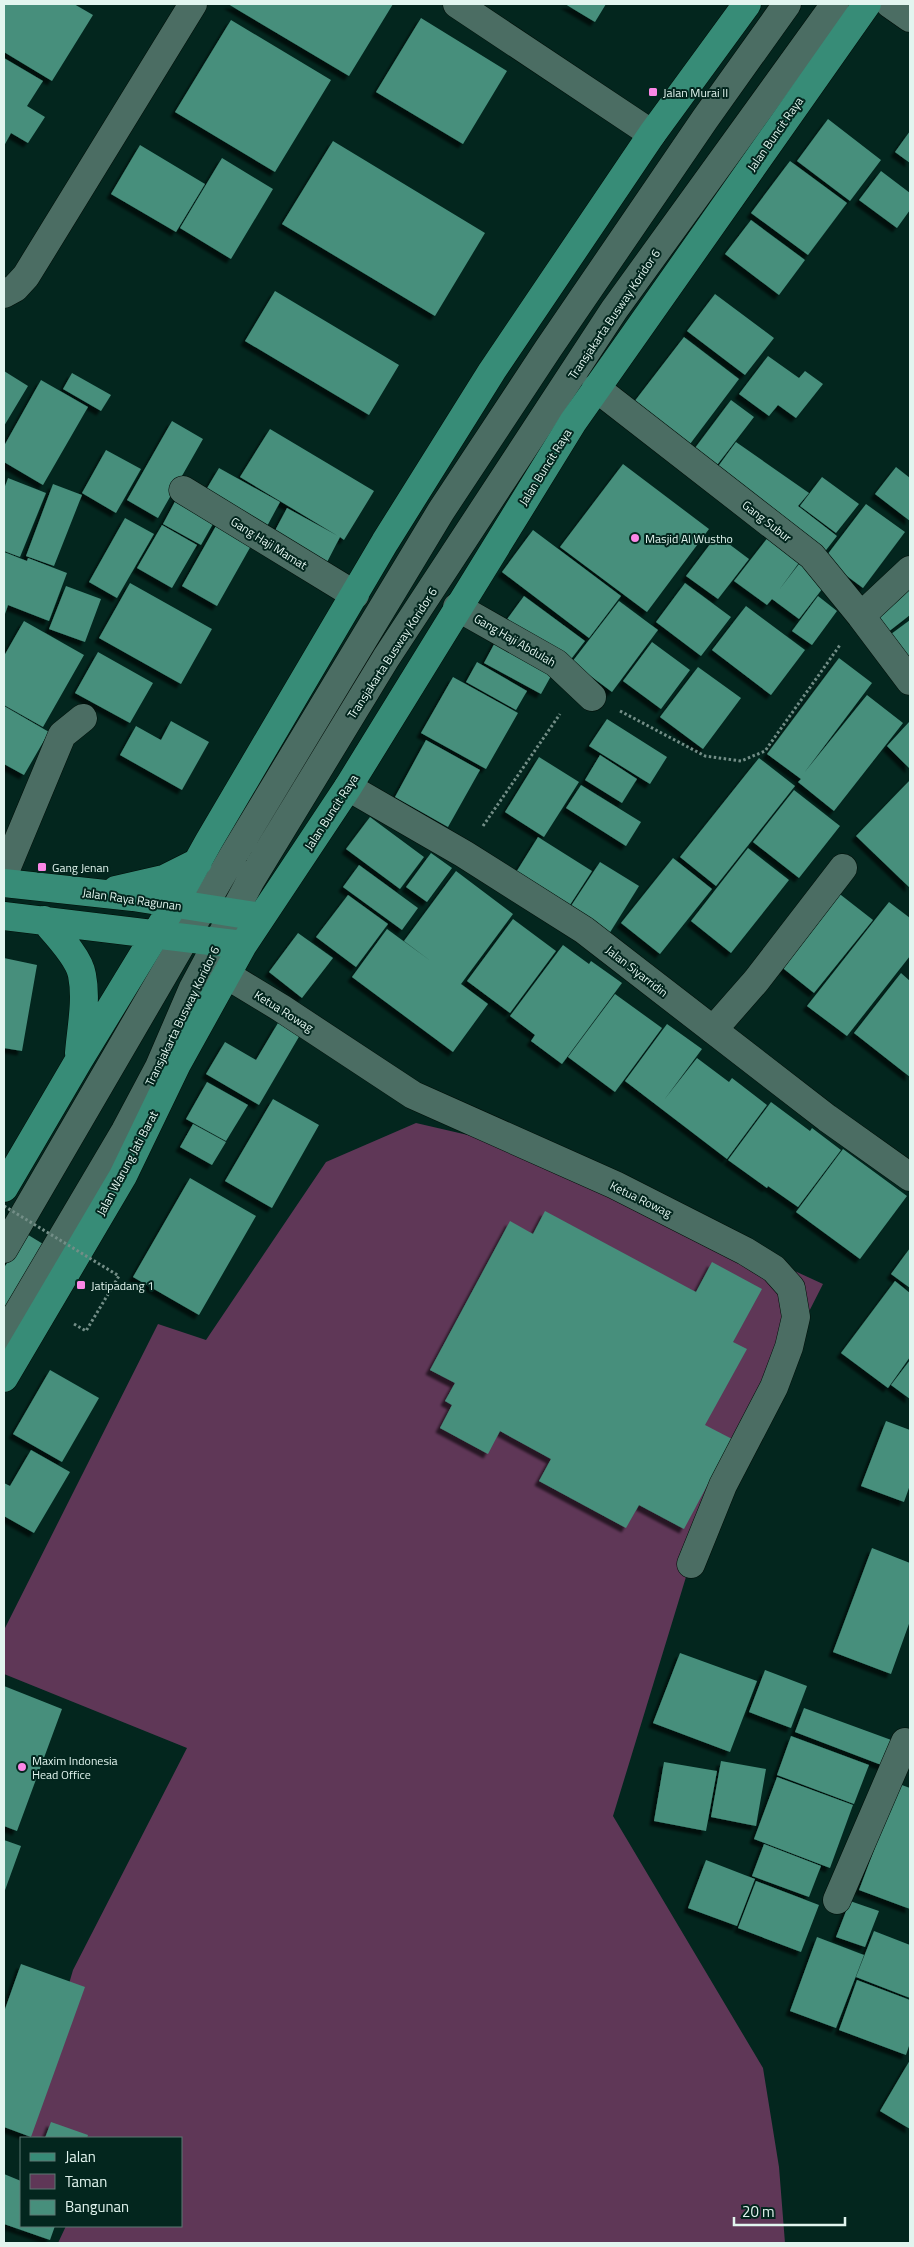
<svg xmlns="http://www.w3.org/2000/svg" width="914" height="2247" font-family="'Titillium Web',sans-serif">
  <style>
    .green { fill: #5f3757 }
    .building { fill: #478f7c; filter: url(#shadow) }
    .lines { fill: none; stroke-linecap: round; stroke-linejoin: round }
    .minor-casing { stroke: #000e08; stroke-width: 29 }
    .major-casing { stroke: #000e08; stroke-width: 29 }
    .path { stroke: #738e87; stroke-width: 3; stroke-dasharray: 2.5 2.5; stroke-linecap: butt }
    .minor { stroke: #4b6d63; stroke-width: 28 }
    .major { stroke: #378c77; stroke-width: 28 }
    .path-bridge { stroke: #738e87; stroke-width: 3; stroke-dasharray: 2.5 2.5; stroke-linecap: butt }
    .poi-dot { fill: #fb87e6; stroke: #03261e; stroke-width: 2 }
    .labels { text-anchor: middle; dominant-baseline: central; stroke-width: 4; stroke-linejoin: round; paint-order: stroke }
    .poi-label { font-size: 12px; fill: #e2f5ef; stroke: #03261e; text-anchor: start }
    .street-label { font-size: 12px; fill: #e2f5ef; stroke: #03261e }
  </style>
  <defs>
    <filter id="shadow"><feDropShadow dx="-4.5" dy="4.5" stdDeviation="1" flood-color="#0009"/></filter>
  </defs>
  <rect width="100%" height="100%" fill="#03261e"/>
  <path class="green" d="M416 1123 529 1149 823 1284 704 1518 613 1816 763 2068 779 2167 785 2243H58L66 2226H181V2138H36L25 2135 73 1970 187 1748 4 1674V1630L158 1324 206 1340 326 1162Z"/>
  <path class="building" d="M4 4H74L93 15 52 81 4 52Z
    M228 4H393L349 76Z
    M565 4H606L595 22Z
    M421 18 507 71 463 144 376 92Z
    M231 20 331 80 275 172 175 112Z
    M4 58 43 81 27 106 45 117 28 143 11 133 4 146Z
    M828 119 881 160 850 201 797 161Z
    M910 131V163L895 152Z
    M333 141 485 233 435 316 282 224Z
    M140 145 205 184 176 232 111 194Z
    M222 158 273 189 231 259 180 228Z
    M790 161 847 203 808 255 751 213Z
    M881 171 910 193V210L897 228 859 200Z
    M751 220 805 260 779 295 725 254Z
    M275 291 399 365 369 415 245 341Z
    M715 294 774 338 745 375 687 331Z
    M684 337 739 379 690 444 634 402Z
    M768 356 799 378 805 371 823 384 796 418 778 405 769 416 739 394Z
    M4 371 28 386 4 426Z
    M72 373 111 395 101 411 63 389Z
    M41 380 88 407 43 485 4 462V446Z
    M731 400 754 417 714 469 692 452Z
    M172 421 203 439 158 518 127 500Z
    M270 429 374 491 344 540 340 537 323 570 270 540 287 508 338 536 240 477Z
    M736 442 809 493 798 506 837 536 823 554 714 472Z
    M106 450 141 469 116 513 82 493Z
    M623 464 709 529 647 612 560 547Z
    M896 467 910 478V521L875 494Z
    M219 468 280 502 265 530 203 495Z
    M822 477 859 504 836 533 800 506Z
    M8 478 46 493 20 557 4 551V489Z
    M53 484 82 495 54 566 26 556Z
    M179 494 218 515 201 545 163 524Z
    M866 504 905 532 863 588 824 559Z
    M221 517 256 537 217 606 182 586Z
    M125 518 154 534 117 598 89 582Z
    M162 525 197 545 172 588 137 568Z
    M533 530 621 596 589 638 502 572Z
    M717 535 749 559 718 599 686 576Z
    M769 536 801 560 779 590 799 564 826 584 799 619 772 599 767 605 734 581Z
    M4 552 27 561 28 558 67 573 49 621 8 605 4 617Z
    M130 583 212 629 181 684 99 638Z
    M685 583 731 617 701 656 656 622Z
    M907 585 910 590V615L883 636 867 616Z
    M66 586 101 599 85 642 49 629Z
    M524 596 585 641 565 667 505 622Z
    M818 596 837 611 812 645 792 631Z
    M619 601 658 630 612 692 572 662Z
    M746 606 805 650 771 695 712 650Z
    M910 620V670L883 640Z
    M24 621 84 655 43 727 4 705V656Z
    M499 635 556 667 541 694 484 663Z
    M652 642 690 670 661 709 623 681Z
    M98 652 153 683 130 723 75 693Z
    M839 658 872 683 804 773 867 695 903 723 834 811 798 782 801 779 767 754Z
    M477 662 527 691 516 710 466 682Z
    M698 667 741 698 703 749 660 717Z
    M453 677 518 713 486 769 421 733Z
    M4 706 49 732 24 775 4 764Z
    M607 719 667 757 650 784 589 746Z
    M171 721 209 742 182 790 120 755 136 726 161 740Z
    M909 722 910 723V769L887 746Z
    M426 740 480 770 448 827 395 797Z
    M600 755 637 779 622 803 585 780Z
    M539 757 579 782 544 837 505 812Z
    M759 758 795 786 716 886 680 857Z
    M910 780V888L856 836Z
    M581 785 641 822 626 846 566 808Z
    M794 790 840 826 799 878 753 842Z
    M370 817 424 857 400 889 346 849Z
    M538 837 592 871 568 908 515 874Z
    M748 848 789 880 731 953 691 921Z
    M431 853 452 868 427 902 406 887Z
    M673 858 712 889 660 954 621 923Z
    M600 862 639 886 609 934 569 909Z
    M359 865 418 908 402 930 343 887Z
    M456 871 513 914 461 984 488 1004 453 1052 352 977 387 929 432 962 404 941Z
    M832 888 873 920 814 993 774 961Z
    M348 895 388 924 356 967 316 937Z
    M889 902 910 918V956L847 1036 807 1006Z
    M513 919 556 951 510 1013 467 981Z
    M298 933 333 958 302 998 269 972Z
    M563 945 589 964 591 961 622 983 562 1064 531 1041 535 1035 510 1016Z
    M4 958 37 965 22 1051 4 1048Z
    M901 973 910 981V1077L854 1033Z
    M615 994 662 1028 615 1092 568 1057Z
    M278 1023 300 1035 259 1105 206 1074 225 1042 256 1060Z
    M667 1024 702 1049 664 1100 697 1058 729 1082 732 1078 767 1105 727 1159 625 1081Z
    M207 1082 248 1105 226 1141 186 1119Z
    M273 1099 319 1125 272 1208 225 1181Z
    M771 1102 810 1131 812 1128 841 1150 798 1207 768 1186 767 1188 728 1160Z
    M193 1124 226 1142 212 1165 180 1147Z
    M843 1149 907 1196 860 1259 796 1212Z
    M190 1178 256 1216 199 1315 133 1277Z
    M545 1211 696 1292 712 1262 762 1289 733 1342 747 1349 705 1425 732 1439 684 1529 639 1505 626 1528 539 1481 551 1459 500 1431 488 1454 440 1428 452 1405 445 1401 455 1383 430 1370 510 1221 533 1234Z
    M25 1233 48 1247 4 1321V1268Z
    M910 1248V1288L891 1274Z
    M895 1281 910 1293V1357L888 1388 841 1353Z
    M910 1360V1399L891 1385Z
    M50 1370 99 1398 62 1462 13 1434Z
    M886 1421 910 1430V1485L904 1502 861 1486Z
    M31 1450 70 1472 34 1533 4 1516V1483L10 1486Z
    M872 1548 910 1563V1621L891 1674 833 1652Z
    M680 1653 757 1681 730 1752 653 1723Z
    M765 1670 807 1686 791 1728 749 1712Z
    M4 1686 62 1709 17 1831 4 1826Z
    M804 1708 894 1741 884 1766 795 1732Z
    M791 1736 869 1765 854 1804 777 1775Z
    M721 1761 766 1769 756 1826 711 1817Z
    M664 1762 717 1771 706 1831 654 1821Z
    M777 1777 853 1805 830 1868 754 1839Z
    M899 1784 910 1788V1909L859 1890Z
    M4 1840 21 1846 4 1893Z
    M764 1844 821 1866 809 1897 752 1876Z
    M706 1860 755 1879 737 1926 688 1908Z
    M756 1881 819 1905 801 1952 738 1928Z
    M850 1901 879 1911 865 1947 836 1937Z
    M874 1931 910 1945V1998L856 1977Z
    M817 1937 864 1955 836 2028 790 2011Z
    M21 1964 85 1987 31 2137 4 2127V2012Z
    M857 1980 910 2000V2043L906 2055 839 2030Z
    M910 2060V2129L880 2111Z
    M51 2122 88 2135 87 2138H45Z
    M4 2174 21 2181V2226H55L50 2240 4 2224Z"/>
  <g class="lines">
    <defs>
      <path id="minor" d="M457 4 652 134
        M890 4 910 18
        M4 294 15 288 26 276 193 4
        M596 388 812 556 861 616 910 681
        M183 490 355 595
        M457 607 556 663 592 697
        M861 616 910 570
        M348 787 464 854 584 930 827 1118 910 1177
        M4 874 62 735 83 718
        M225 974 281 1008 413 1095 615 1185 745 1251 774 1269 791 1288 796 1317 789 1347 774 1387 723 1485 691 1564
        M713 1030 756 981 843 868
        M4 1249 234 854 441 511 548 349 705 119 787 4
        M4 1336 125 1131 159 1067 193 988 251 880 386 658 614 310 835 4
        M837 1900 905 1742 910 1744"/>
      <path id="major" d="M4 883 133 897 261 917
        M116 890 164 879 198 862
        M4 916 243 945
        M44 920C56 934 79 957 82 975 87 1000 81 1028 79 1053
        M4 1188 79 1060 174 904 209 841 385 542 492 371 652 134 747 4
        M4 1378 123 1176 177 1064 243 945 348 787 573 422 867 4"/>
    </defs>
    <use href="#minor" class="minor-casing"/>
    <use href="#major" class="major-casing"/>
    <path class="path" d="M620 711 705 756 741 761 765 751 840 645
      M483 826 560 714
      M74 1324 86 1331 119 1276"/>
    <use href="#minor" class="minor"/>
    <use href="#major" class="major"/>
    <path class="path-bridge" d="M4 1206 119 1276"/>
  </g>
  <g class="poi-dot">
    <rect x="648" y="87" width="10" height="10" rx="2.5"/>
    <circle cx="635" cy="538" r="5"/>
    <rect x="37" y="862" width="10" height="10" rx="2.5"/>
    <rect x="76" y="1280" width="10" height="10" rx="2.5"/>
    <circle cx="22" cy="1767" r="5"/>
  </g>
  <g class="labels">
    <g class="poi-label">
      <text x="663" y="92">Jalan Murai II</text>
      <text x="645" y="538">Masjid Al Wustho</text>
      <text x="52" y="867">Gang Jenan</text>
      <text x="91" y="1285">Jatipadang 1</text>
      <text x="32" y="1760">Maxim Indonesia<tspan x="32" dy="14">Head Office</tspan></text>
    </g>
    <g class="street-label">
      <text transform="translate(775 134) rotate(-55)">Jalan Buncit Raya</text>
      <text transform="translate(614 314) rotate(-56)">Transjakarta Busway Koridor 6</text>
      <text transform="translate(545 467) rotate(-58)">Jalan Buncit Raya</text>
      <text transform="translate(767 521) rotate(38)">Gang Subur</text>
      <text transform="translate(269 543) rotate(32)">Gang Haji Mamat</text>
      <text transform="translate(515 640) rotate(30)">Gang Haji Abdulah</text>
      <text transform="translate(392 653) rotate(-57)">Transjakarta Busway Koridor 6</text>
      <text transform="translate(331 812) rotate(-57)">Jalan Buncit Raya</text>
      <text transform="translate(132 899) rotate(8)">Jalan Raya Ragunan</text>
      <text transform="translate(637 971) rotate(38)">Jalan Siyarridin</text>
      <text transform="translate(284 1011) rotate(32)">Ketua Rowag</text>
      <text transform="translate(182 1016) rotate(-64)">Transjakarta Busway Koridor 6</text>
      <text transform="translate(127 1163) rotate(-62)">Jalan Warung Jati Barat</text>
      <text transform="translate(641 1199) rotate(26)">Ketua Rowag</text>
    </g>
  </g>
  <rect width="914" height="2247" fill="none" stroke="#e2f5ef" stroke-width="10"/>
  <rect x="20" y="2137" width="162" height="90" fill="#03261e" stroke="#5c7972"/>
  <rect x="30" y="2153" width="25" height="8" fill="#378c77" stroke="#5c7972"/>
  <text x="65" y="2162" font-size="15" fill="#e2f5ef">Jalan</text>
  <rect x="30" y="2174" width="25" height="15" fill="#5f3757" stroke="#5c7972"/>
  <text x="65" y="2187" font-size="15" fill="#e2f5ef">Taman</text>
  <rect x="30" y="2200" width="25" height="15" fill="#478f7c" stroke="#5c7972"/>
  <text x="65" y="2212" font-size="15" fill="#e2f5ef">Bangunan</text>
  <path d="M734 2217v8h111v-8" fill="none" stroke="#e2f5ef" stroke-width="2.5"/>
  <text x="742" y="2217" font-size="15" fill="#e2f5ef" stroke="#03261e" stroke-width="4" paint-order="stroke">20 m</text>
</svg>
